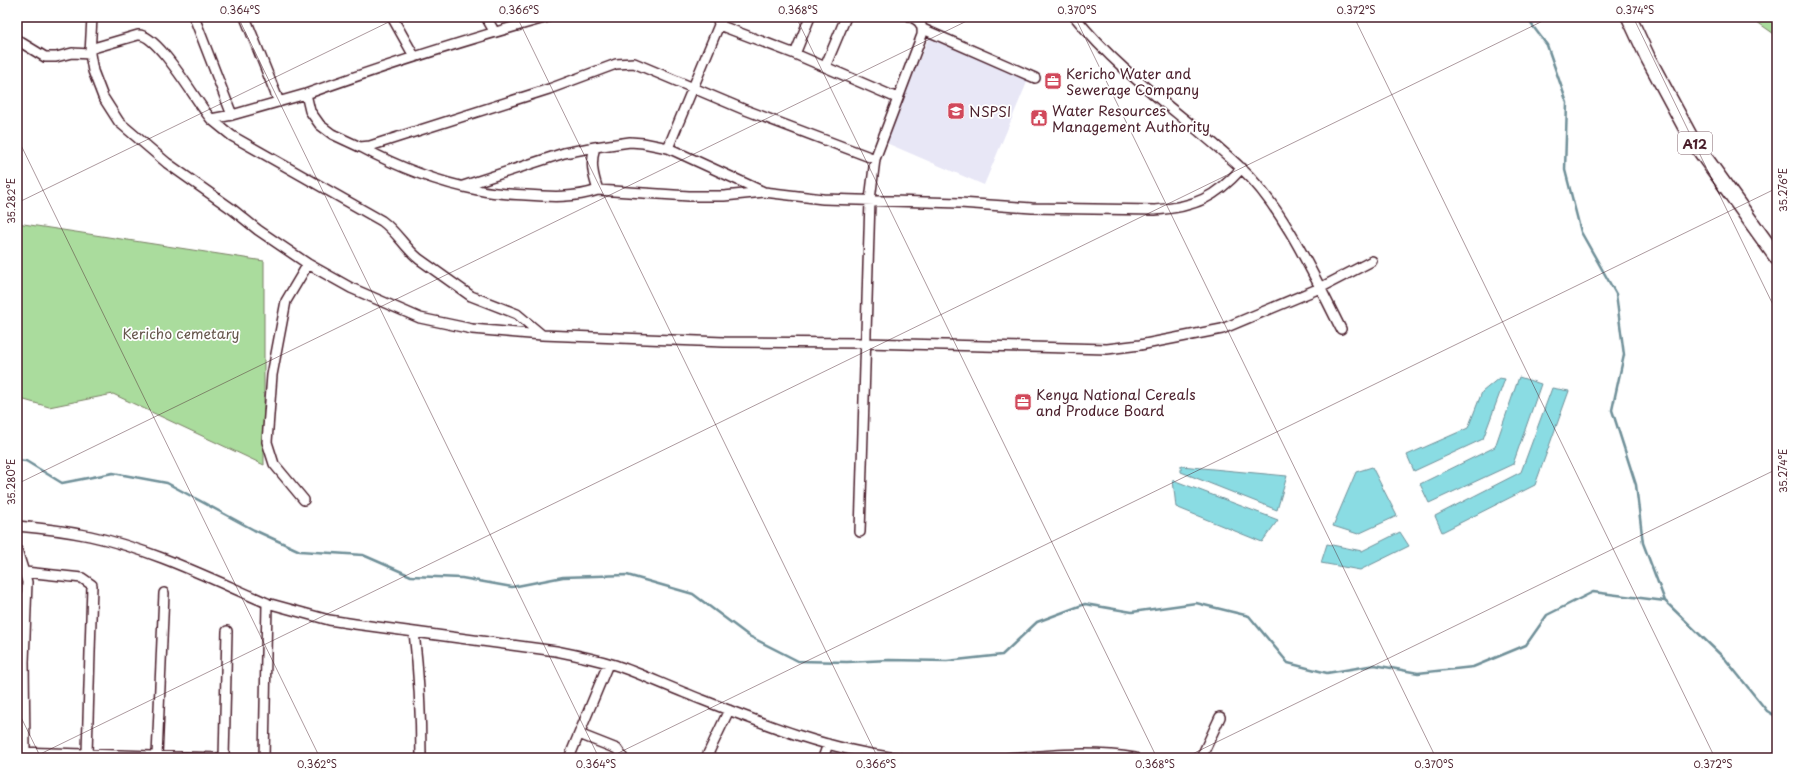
<svg xmlns="http://www.w3.org/2000/svg" width="1794" height="775" font-family="'Playpen Sans',sans-serif">
  <style>
    .built { fill: #e8e7f6 }
    .green { fill: #aadc9d; stroke: #7a7e64 }
    .water { fill: #8adce3; stroke: #709099 }
    .lines { fill: none; stroke-linecap: round; stroke-linejoin: round }
    .stream { stroke: #709099; stroke-width: 2.5 }
    .minor-casing { stroke: #4a1f2b; stroke-width: 12 }
    .highway-casing { stroke: #4a1f2b; stroke-width: 17 }
    .minor { stroke: #fff; stroke-width: 9 }
    .highway { stroke: #fff; stroke-width: 14 }
    .ticks { fill: none; stroke: #4a1f2b; stroke-width: 1; stroke-opacity: 0.45 }
    .labels { text-anchor: middle; dominant-baseline: central; stroke-width: 3.5; stroke-linejoin: round; paint-order: stroke }
    .shield { fill: #fff; stroke: #80626b; stroke-width: 1 }
    .shield-label { font-size: 13px; font-weight: bold; fill: #4a1f2b }
    .poi-label { font-size: 14px; fill: #4a1f2b; stroke: #fff; text-anchor: start }
    .park-label { font-size: 14px; fill: #67584d; stroke: #fff }
    .neatline { fill: none; stroke: #4a1f2b; stroke-width: 1.5 }
    .ticks-label { font-size: 10px; text-anchor: middle; fill: #4a1f2b }
  </style>
  <rect width="100%" height="100%" fill="#fff"/>
  <filter id="ink" filterUnits="userSpaceOnUse"><feTurbulence type="fractalNoise" baseFrequency=".025" numOctaves="2"/><feDisplacementMap in="SourceGraphic" scale="8" xChannelSelector="R" yChannelSelector="G"/><feConvolveMatrix kernelMatrix="1 2 1 2 8 2 1 2 1" color-interpolation-filters="sRGB"/></filter>
  <g filter="url(#ink)">
    <path class="built" d="M929 37 1028 80 984 185 884 142Z"/>
    <path class="green" d="M1750 17H1777V36Z
      M17 223 264 261V465L113 394 49 407 17 398Z"/>
    <path class="water" d="M1519 377 1541 384 1513 464 1429 503 1420 484 1495 447Z
      M1499 378 1505 379 1483 439 1414 471 1407 455 1468 428 1482 392Z
      M1552 388 1569 391 1535 485 1442 532 1435 516 1521 472Z
      M1181 466 1287 476 1277 510 1181 472Z
      M1372 467 1397 516 1358 534 1333 526 1356 472Z
      M1173 480 1278 520 1262 542 1176 507Z
      M1400 532 1409 546 1360 570 1321 563 1327 544 1362 551Z"/>
    <g class="lines">
      <path class="stream" d="M1526 17 1547 45 1567 103 1565 170 1581 232 1616 294 1624 355 1612 410 1636 485 1643 543 1665 601 1726 660 1767 711 1777 717
        M17 460 26 461 62 483 113 473 167 483 254 530 300 551 363 555 411 576 462 578 512 587 563 577 627 575 693 594 749 636 798 661 847 662 889 660 947 661 1002 655 1037 622 1085 604 1132 612 1196 603 1249 616 1288 663 1327 673 1375 665 1418 673 1473 667 1526 645 1547 615 1593 592 1665 601"/>
      <defs>
        <path id="minor" d="M92 17 90 54 93 71 103 97 119 122 167 163 232 209 258 230 308 264 351 288 420 318 472 329 542 335 724 342 865 343 1107 349 1140 345 1222 329 1320 288 1372 261
          M194 17 232 115
          M245 17 279 102
          M392 17 414 56
          M486 17 494 31
          M548 17C466 40 386 65 306 94L310 111 320 125 332 134 360 147 370 146 549 89 616 64 634 63 743 109 875 159
          M723 17 719 25 795 54 897 98
          M1075 17C1124 78 1186 116 1241 168 1283 207 1315 278 1341 329
          M923 29 1035 78
          M17 40 45 57H56L72 53 90 54
          M90 49 138 35C158 33 197 103 211 119L232 115 306 94
          M795 54 810 17
          M825 67 846 17
          M211 119 232 136 382 221C397 232 405 248 419 259L471 296 517 314 542 335
          M630 142 643 143 668 148 764 192 724 196H689L598 190C593 175 590 163 595 147Z
          M361 147C398 167 436 182 478 190 494 194 510 194 526 195 552 197 574 198 598 190
          M668 148 719 25 718 19
          M463 186 564 153 595 147
          M764 192 823 199 960 203 1032 208 1155 210C1195 207 1215 198 1242 168
          M304 500 274 464 267 442 272 375 286 301 308 264
          M17 526C41 528 66 531 90 536 151 549 209 578 267 603L264 758
          M860 532 870 200 875 159 922 35C923 25 920 21 911 17
          M17 550 27 582 24 662 25 751
          M25 572 82 578 92 585 87 753
          M267 603 329 620 355 624 556 651C576 655 595 659 615 665 639 673 662 684 685 693 754 720 825 750 899 758
          M414 632C419 674 421 716 421 758
          M579 734 617 749 623 758
          M17 752 219 758
          M157 756 164 593
          M224 758 227 631
          M569 758 608 664
          M706 758 729 710
          M823 758 828 744
          M1009 758C1050 755 1094 751 1135 758
          M1201 758 1220 717"/>
        <path id="highway" d="M1629 17 1648 58 1691 138 1777 258"/>
      </defs>
      <use href="#minor" class="minor-casing"/>
      <use href="#highway" class="highway-casing"/>
      <use href="#minor" class="minor"/>
      <use href="#highway" class="highway"/>
    </g>
  </g>
  <path class="ticks" d="M238 17 599 758M517 17 878 758M796 17 1157 758M1075 17 1436 758M1354 17 1715 758M1633 17 1777 313M17 137 320 758M17 203 399 17M17 484 975 17M17 709 41 758M32 758 1551 17M608 758 1777 188M1184 758 1777 469M1760 758 1777 750"/>
  <defs>
    <symbol id="office-square" viewBox="-11 -11 22 22"><rect x="-9" y="-9" width="18" height="18" rx="4" fill="#d1495b" stroke="#fff"/><path d="M-6-3h4V-5.5h4V-3h4V5H-6ZM-1-4.5V-3h2v-1.5ZM-6 0V1H6V0Z" fill="#fff"/></symbol>
    <symbol id="university-square" viewBox="-11 -11 22 22"><rect x="-9" y="-9" width="18" height="18" rx="4" fill="#d1495b" stroke="#fff"/><path d="M0-5L7-2L0 1L-7-2ZM-4 1L0 2.5L4 1V4Q0 6-4 4Z" fill="#fff"/></symbol>
    <symbol id="civic-square" viewBox="-11 -11 22 22"><rect x="-9" y="-9" width="18" height="18" rx="4" fill="#d1495b" stroke="#fff"/><path d="M-.6-6.5H3V-4.5H.6V-3L4-1V1h2V6H-6V1h2V-1L-.6-3ZM-1.2 2.5V6h2.4V2.5Z" fill="#fff"/></symbol>
  </defs>
  <g fill-rule="evenodd">
    <use href="#office-square" x="1043" y="71" width="20" height="20"/>
    <use href="#university-square" x="946" y="101" width="20" height="20"/>
    <use href="#civic-square" x="1029" y="108" width="20" height="20"/>
    <use href="#office-square" x="1013" y="392" width="20" height="20"/>
  </g>
  <g class="labels">
    <rect class="shield" x="1678" y="132" width="34" height="22" rx="3"/>
    <g class="shield-label">
      <text x="1695" y="143">A12</text>
    </g>
    <g class="poi-label">
      <text x="1066" y="73">Kericho Water and<tspan x="1066" dy="16">Sewerage Company</tspan></text>
      <text x="1052" y="110">Water Resources<tspan x="1052" dy="16">Management Authority</tspan></text>
      <text x="969" y="111">NSPSI</text>
      <text x="1036" y="394">Kenya National Cereals<tspan x="1036" dy="16">and Produce Board</tspan></text>
    </g>
    <g class="park-label">
      <text x="181" y="333">Kericho cemetary</text>
    </g>
  </g>
  <rect width="1794" height="775" fill="none" stroke="#fff" stroke-width="44"/>
  <rect x="22" y="22" width="1750" height="731" class="neatline"/>
  <g class="ticks-label">
    <text x="240" y="14">0.364°S</text>
    <text x="519" y="14">0.366°S</text>
    <text x="798" y="14">0.368°S</text>
    <text x="1077" y="14">0.370°S</text>
    <text x="1356" y="14">0.372°S</text>
    <text x="1635" y="14">0.374°S</text>
    <text transform="translate(1783 190) rotate(-90)" y="4">35.276°E</text>
    <text transform="translate(11 201) rotate(-90)" y="4">35.282°E</text>
    <text transform="translate(1783 471) rotate(-90)" y="4">35.274°E</text>
    <text transform="translate(11 482) rotate(-90)" y="4">35.280°E</text>
    <text x="317" y="768">0.362°S</text>
    <text x="596" y="768">0.364°S</text>
    <text x="876" y="768">0.366°S</text>
    <text x="1155" y="768">0.368°S</text>
    <text x="1434" y="768">0.370°S</text>
    <text x="1713" y="768">0.372°S</text>
  </g>
</svg>
